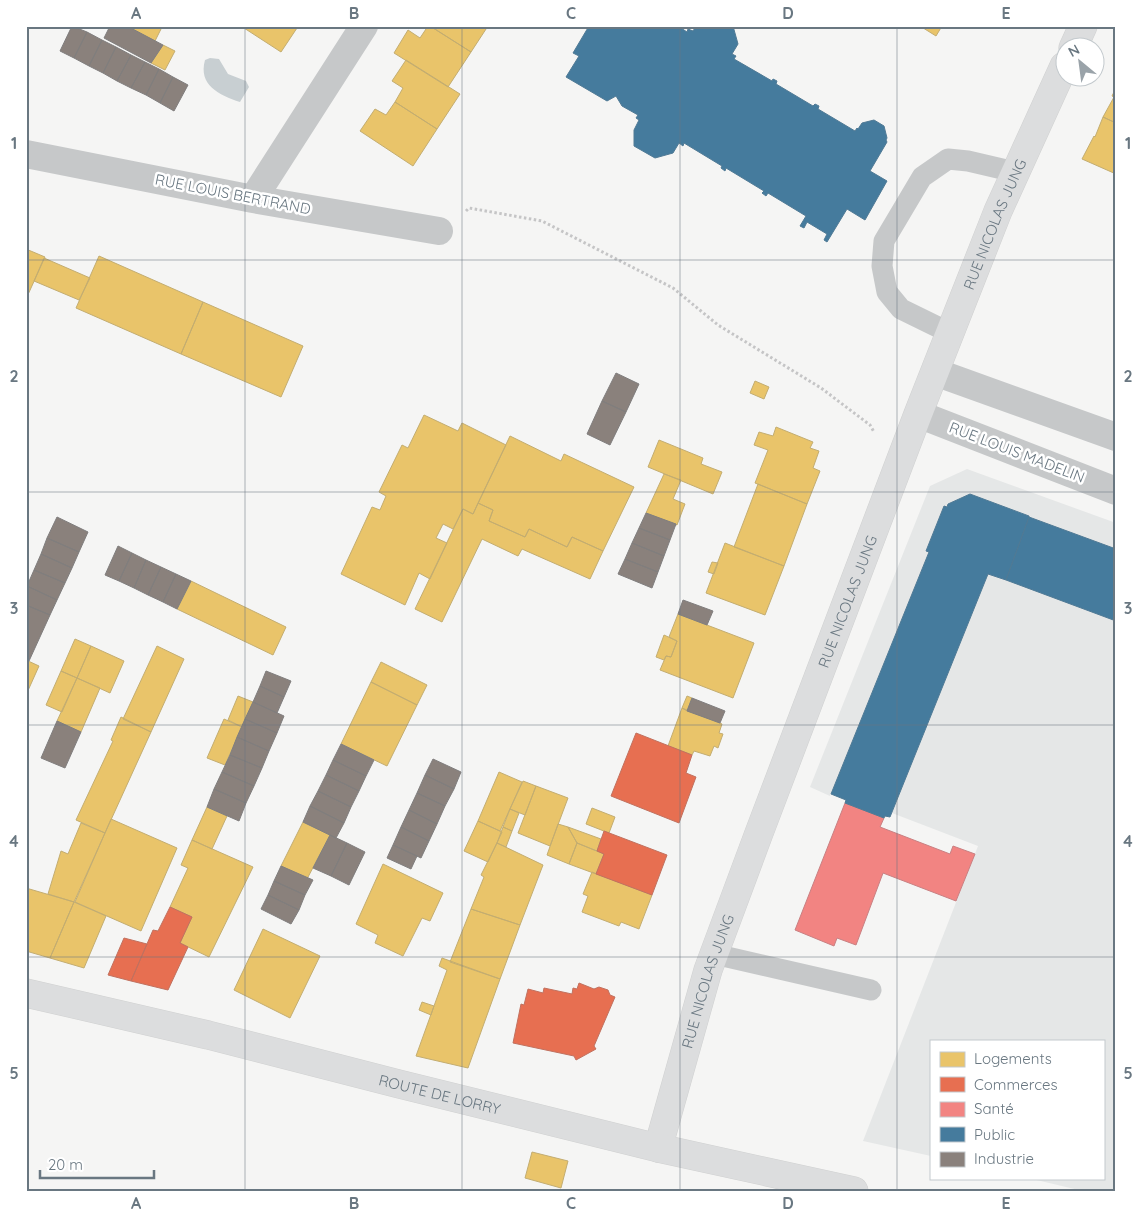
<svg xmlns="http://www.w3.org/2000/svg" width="1142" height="1217" font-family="Quicksand,sans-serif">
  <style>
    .built { fill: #e5e7e7 }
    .water { fill: #c8cfd2 }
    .homes { fill: #e9c46a; stroke: #c3ad71 }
    .shops { fill: #e76f51; stroke: #c1715f }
    .health { fill: #f28482; stroke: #c98082 }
    .public { fill: #457b9d; stroke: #507a95 }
    .industry { fill: #8a817c; stroke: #807e7e }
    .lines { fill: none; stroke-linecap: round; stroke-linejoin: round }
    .secondary-casing { stroke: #d0d1d1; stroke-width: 29 }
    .primary-casing { stroke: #d0d1d1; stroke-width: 29 }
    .path { stroke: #c5c5c6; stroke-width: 3; stroke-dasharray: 2.5 2.5; stroke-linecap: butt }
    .lane { stroke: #c6c8c9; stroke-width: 21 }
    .street { stroke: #c6c8c9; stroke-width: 28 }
    .secondary { stroke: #dcddde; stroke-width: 28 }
    .primary { stroke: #dcddde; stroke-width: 28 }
    .grid { fill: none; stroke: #697781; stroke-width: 1; stroke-opacity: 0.55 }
    .labels { text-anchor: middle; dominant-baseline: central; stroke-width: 5; stroke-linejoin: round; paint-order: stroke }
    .street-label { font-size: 15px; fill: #697781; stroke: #fff }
    .neatline { fill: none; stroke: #697781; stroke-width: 2 }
    .grid-label { font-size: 16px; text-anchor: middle; font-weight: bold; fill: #697781 }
  </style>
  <rect width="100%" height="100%" fill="#f5f5f4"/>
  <path class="built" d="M967 469 1116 523V1191H1083L1028 1178H1103V1041H931V1156L863 1141 978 846 892 813 890 817 885 816 884 818 845 803 846 800 831 794 830 796 810 787 930 486Z"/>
  <path class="water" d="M210 58 219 59 228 74 246 81 249 87 240 102C219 95 198 85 205 60Z"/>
  <path class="homes" d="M131 26H161L162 27 155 41 130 28Z
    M246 26H294L297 28 281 52 244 28Z
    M428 26H430L471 52 448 87 394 53 408 30 420 38Z
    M430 26H488L471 52Z
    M920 26H942L936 36Z
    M163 45 175 51 165 70 151 63Z
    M406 60 460 94 437 129 395 102 403 88 392 81Z
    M1116 88V123L1103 117 1114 97 1112 96Z
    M395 102 437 129 413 166 360 131 375 109 386 115Z
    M1103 117 1116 123V174L1082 159 1094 136 1095 137Z
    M26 249 45 257 26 299Z
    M99 256 203 302 181 354 76 308Z
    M44 258 90 278 79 300 34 281Z
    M203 302 303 346 281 397 181 354Z
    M755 381 769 387 764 399 750 393Z
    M424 415 458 431 462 423 506 445 473 514 463 509 453 529 443 524 436 538 447 543 430 579 419 573 405 605 341 574 372 507 380 510 386 496 379 492 402 445 408 448Z
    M776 427 813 442 810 448 819 451 813 468 820 471 807 504 755 483 768 450 754 445 759 432 773 436Z
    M510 436 561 461 564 454 634 487 603 551 572 537 567 547 529 529 525 537 489 521 493 510 478 503Z
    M659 440 703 458 701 464 722 472 713 494 648 467Z
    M664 474 681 480 673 499 685 504 677 525 646 513Z
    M758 484 807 504 784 566 734 547Z
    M478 503 493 510 489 521 525 537 529 529 567 547 572 537 603 551 590 579 522 549 518 556 482 539 442 622 415 609 463 509 473 514Z
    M725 543 784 566 765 615 706 593Z
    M712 562 718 563 714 574 708 572Z
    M191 581 286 627 273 655 177 609Z
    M678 614 754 643 733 698 660 670 666 656 671 657 677 641 669 637Z
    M664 635 677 641 671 657 666 656 664 660 656 657Z
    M75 639 91 646 77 678 61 671Z
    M91 646 124 661 110 693 77 678Z
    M157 646 184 659 151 732 123 719Z
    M26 660 39 666 26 695Z
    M381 662 427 685 417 705 371 682Z
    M61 671 77 678 62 712 46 705Z
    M77 678 100 688 81 732 57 721Z
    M371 682 417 705 387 766 341 744Z
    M238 696 253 702 242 727 228 720Z
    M687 696 692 698 687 711 682 708Z
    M682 708 722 724 719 733 723 734 718 748 714 746 710 756 694 751 692 755 668 746Z
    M121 717 151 732 105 833 76 820 113 741 111 740Z
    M224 719 242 727 225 765 207 758Z
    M499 772 522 782 500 831 478 821Z
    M523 781 536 786 525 815 510 809Z
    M536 786 568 798 550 846 518 833Z
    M207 807 227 816 212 849 192 840Z
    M592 808 615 817 609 833 586 824Z
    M510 809 519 813 512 831 503 827Z
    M111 819 177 848 141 931 75 902Z
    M478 821 502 832 488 862 464 851Z
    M303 822 330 835 307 879 281 866Z
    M81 823 105 833 74 902 48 894 61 851 68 854Z
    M558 824 568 827 577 843 569 864 547 855Z
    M503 827 512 831 506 847 497 843Z
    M568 827 601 839 597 851 577 843Z
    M192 840 253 867 209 957 180 943 192 917 170 907 188 868 181 865Z
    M497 843 543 865 520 925 471 909 484 877 481 875Z
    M577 843 604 854 596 874 569 864Z
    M383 864 443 893 430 921 422 918 403 956 375 943 378 935 356 924Z
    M592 872 652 895 639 929 621 922 619 926 582 912 588 896 583 894Z
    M26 888 74 902 50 958 26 951Z
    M74 902 106 916 84 968 50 958Z
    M471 909 520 925 500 979 450 962Z
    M263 929 320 956 290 1018 234 990Z
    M442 958 500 979 468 1068 416 1056 447 970 439 966Z
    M422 1002 434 1006 431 1015 419 1010Z
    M532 1152 568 1161 561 1188 525 1178Z"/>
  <path class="shops" d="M636 733 692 755 686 773 696 777 679 823 611 796Z
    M604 831 667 855 652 895 596 874 604 854 597 851Z
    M170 907 192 917 180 943 188 947 168 990 131 981 153 930 158 931Z
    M124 938 147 944 131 981 108 975Z
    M579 983 594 989 599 987 608 990 610 995 615 997 594 1046 596 1049 576 1060 574 1056 513 1043 521 1004 524 1005 528 989 543 993 544 988 572 994 573 988 577 989Z"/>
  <path class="health" d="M845 803 884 818 880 827 950 854 953 846 975 854 956 901 883 873 856 945 837 938 834 946 795 930Z"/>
  <path class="public" d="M589 26H678L687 32 688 29 693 31 696 26H733L738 44 732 54 736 56 734 59 772 81 773 79 777 81 776 84 813 106 815 104 819 106 818 109 855 131 857 128 858 129 862 123 874 120 884 126 887 138 886 140 887 142 870 171 887 181 865 220 847 209 827 242 824 240 827 234 807 222 804 228 800 226 806 216 768 193 766 196 762 193 764 191 726 168 725 171 721 168 722 166 684 143 683 146 679 143 673 153 655 158 634 146V130L639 120 636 118 638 115 622 106 616 96 607 101 566 77 579 56 573 53Z
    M970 494 1029 516V517L1006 580 988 574 890 817 885 816 884 818 845 803 846 800 831 794 929 552 926 551 944 506 947 507 948 504Z
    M1029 517 1116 549V621L1006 580Z"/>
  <path class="industry" d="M72 26 87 32 74 58 60 51Z
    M110 26H127L163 45 151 63 104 38Z
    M87 32 102 40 89 66 74 58Z
    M102 40 116 47 103 73 89 66Z
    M116 47 131 55 117 81 103 73Z
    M131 55 145 62 131 88 117 81Z
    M145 62 159 69 146 95 131 88Z
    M159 69 173 77 160 103 146 95Z
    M173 77 188 85 174 111 160 103Z
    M616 373 639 384 626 412 602 401Z
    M602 401 626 412 610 445 587 434Z
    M646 513 676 524 670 540 639 528Z
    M57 517 88 532 79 552 47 538Z
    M639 528 670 540 664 556 632 543Z
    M47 538 79 552 72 568 41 554Z
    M632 543 664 556 658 572 625 559Z
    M118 546 132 553 119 581 105 575Z
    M132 553 146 560 134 588 119 581Z
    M41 554 72 568 65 583 34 570Z
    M625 559 658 572 652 588 618 574Z
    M146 560 161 567 148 595 134 588Z
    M161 567 176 574 163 602 148 595Z
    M34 570 65 583 57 600 27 586Z
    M176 574 191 581 177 609 163 602Z
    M27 586 57 600 50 615 26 605Z
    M683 600 713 611 707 625 678 614Z
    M26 605 50 615 29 661 26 660Z
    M266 671 291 681 284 697 260 686Z
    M260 686 284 697 277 713 253 702Z
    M692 698 725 711 720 723 687 711Z
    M253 702 284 716 277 733 245 719Z
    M245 719 277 733 269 751 237 737Z
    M57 721 81 732 65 768 41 758Z
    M237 737 269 751 262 768 230 755Z
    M341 744 374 760 366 776 333 760Z
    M230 755 262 768 254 786 222 772Z
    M433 759 461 772 454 789 425 775Z
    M333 760 366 776 359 791 326 775Z
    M222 772 254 786 246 803 214 789Z
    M326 775 359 791 351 807 318 791Z
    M425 775 454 789 445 806 417 793Z
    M214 789 246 803 239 821 207 807Z
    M318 791 351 807 344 823 310 806Z
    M417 793 445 806 437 824 409 810Z
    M310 806 344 823 336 838 303 822Z
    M409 810 437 824 429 841 401 827Z
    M401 827 429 841 421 858 393 845Z
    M330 835 347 843 331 876 313 868Z
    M347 843 365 852 349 885 331 876Z
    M393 845 417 856 411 869 387 858Z
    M281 866 313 880 305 895 274 881Z
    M274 881 305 895 299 910 268 895Z
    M268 895 299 910 291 924 261 909Z"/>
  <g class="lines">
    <defs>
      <g id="secondary">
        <path d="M1073 48 1083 26"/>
        <path id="s1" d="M658 1148 708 970 759 833 918 414 998 211 1064 66"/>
      </g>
      <g id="primary">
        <path id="s2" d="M26 993 208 1035 399 1084 658 1148 854 1191"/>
      </g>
    </defs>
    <use href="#secondary" class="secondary-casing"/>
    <use href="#primary" class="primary-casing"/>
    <path class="path" d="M466 211 469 208 542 221 673 288 718 325 821 388 870 425 874 432"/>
    <path class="lane" d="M950 333 901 309 887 292 882 266 884 241 922 177 948 159 968 161 1015 172
      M714 954 871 990"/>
    <path class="street" d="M26 154 253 199 439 231
      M253 199 364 26
      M935 372 1116 437
      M918 414 1116 491"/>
    <use href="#secondary" class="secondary"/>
    <use href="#primary" class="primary"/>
  </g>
  <path class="grid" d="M245 26V1191M462 26V1191M680 26V1191M897 26V1191M26 260H1116M26 492H1116M26 725H1116M26 957H1116"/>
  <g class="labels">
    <g class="street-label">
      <text transform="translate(233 194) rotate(11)">RUE LOUIS BERTRAND</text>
      <text stroke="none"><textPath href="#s1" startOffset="984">RUE NICOLAS JUNG</textPath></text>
      <text transform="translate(1017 452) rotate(21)">RUE LOUIS MADELIN</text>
      <text stroke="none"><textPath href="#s1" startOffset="579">RUE NICOLAS JUNG</textPath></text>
      <text stroke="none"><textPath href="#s1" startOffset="174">RUE NICOLAS JUNG</textPath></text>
      <text stroke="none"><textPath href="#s2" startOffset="426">ROUTE DE LORRY</textPath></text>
    </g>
  </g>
  <rect width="1142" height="1217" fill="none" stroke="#ffffff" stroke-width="55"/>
  <rect x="930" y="1040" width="175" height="140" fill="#ffffff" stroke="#c3c9cd"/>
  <rect x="940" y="1052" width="25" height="15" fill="#e9c46a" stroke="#c3c9cd"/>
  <text x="974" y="1064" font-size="15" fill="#697781">Logements</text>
  <rect x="940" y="1077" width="25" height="15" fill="#e76f51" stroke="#c3c9cd"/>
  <text x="974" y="1090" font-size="15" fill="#697781">Commerces</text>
  <rect x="940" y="1102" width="25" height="15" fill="#f28482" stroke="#c3c9cd"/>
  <text x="974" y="1114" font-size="15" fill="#697781">Santé</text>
  <rect x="940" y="1127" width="25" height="15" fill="#457b9d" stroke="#c3c9cd"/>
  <text x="974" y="1140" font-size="15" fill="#697781">Public</text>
  <rect x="940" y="1152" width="25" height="15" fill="#8a817c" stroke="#c3c9cd"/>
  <text x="974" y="1164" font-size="15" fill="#697781">Industrie</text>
  <g transform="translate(1080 62) rotate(331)"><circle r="24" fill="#ffffff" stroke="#c3c9cd"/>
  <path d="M0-4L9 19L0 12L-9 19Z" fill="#9aa3a9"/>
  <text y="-8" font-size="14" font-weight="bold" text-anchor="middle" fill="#697781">N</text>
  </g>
  <path d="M40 1170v8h114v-8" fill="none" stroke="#697781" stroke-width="2.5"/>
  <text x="48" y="1170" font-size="15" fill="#697781" stroke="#ffffff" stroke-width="4" paint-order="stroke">20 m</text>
  <rect x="28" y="28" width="1086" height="1162" class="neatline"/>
  <g class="grid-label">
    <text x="136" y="19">A</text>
    <text x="354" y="19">B</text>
    <text x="571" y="19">C</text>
    <text x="788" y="19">D</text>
    <text x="1006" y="19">E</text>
    <text x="14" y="149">1</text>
    <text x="1128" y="149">1</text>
    <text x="14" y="382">2</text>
    <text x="1128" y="382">2</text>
    <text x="14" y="614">3</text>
    <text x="1128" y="614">3</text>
    <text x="14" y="847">4</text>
    <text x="1128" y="847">4</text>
    <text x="14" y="1079">5</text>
    <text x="1128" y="1079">5</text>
    <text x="136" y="1209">A</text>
    <text x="354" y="1209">B</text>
    <text x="571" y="1209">C</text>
    <text x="788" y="1209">D</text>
    <text x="1006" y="1209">E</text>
  </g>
</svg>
